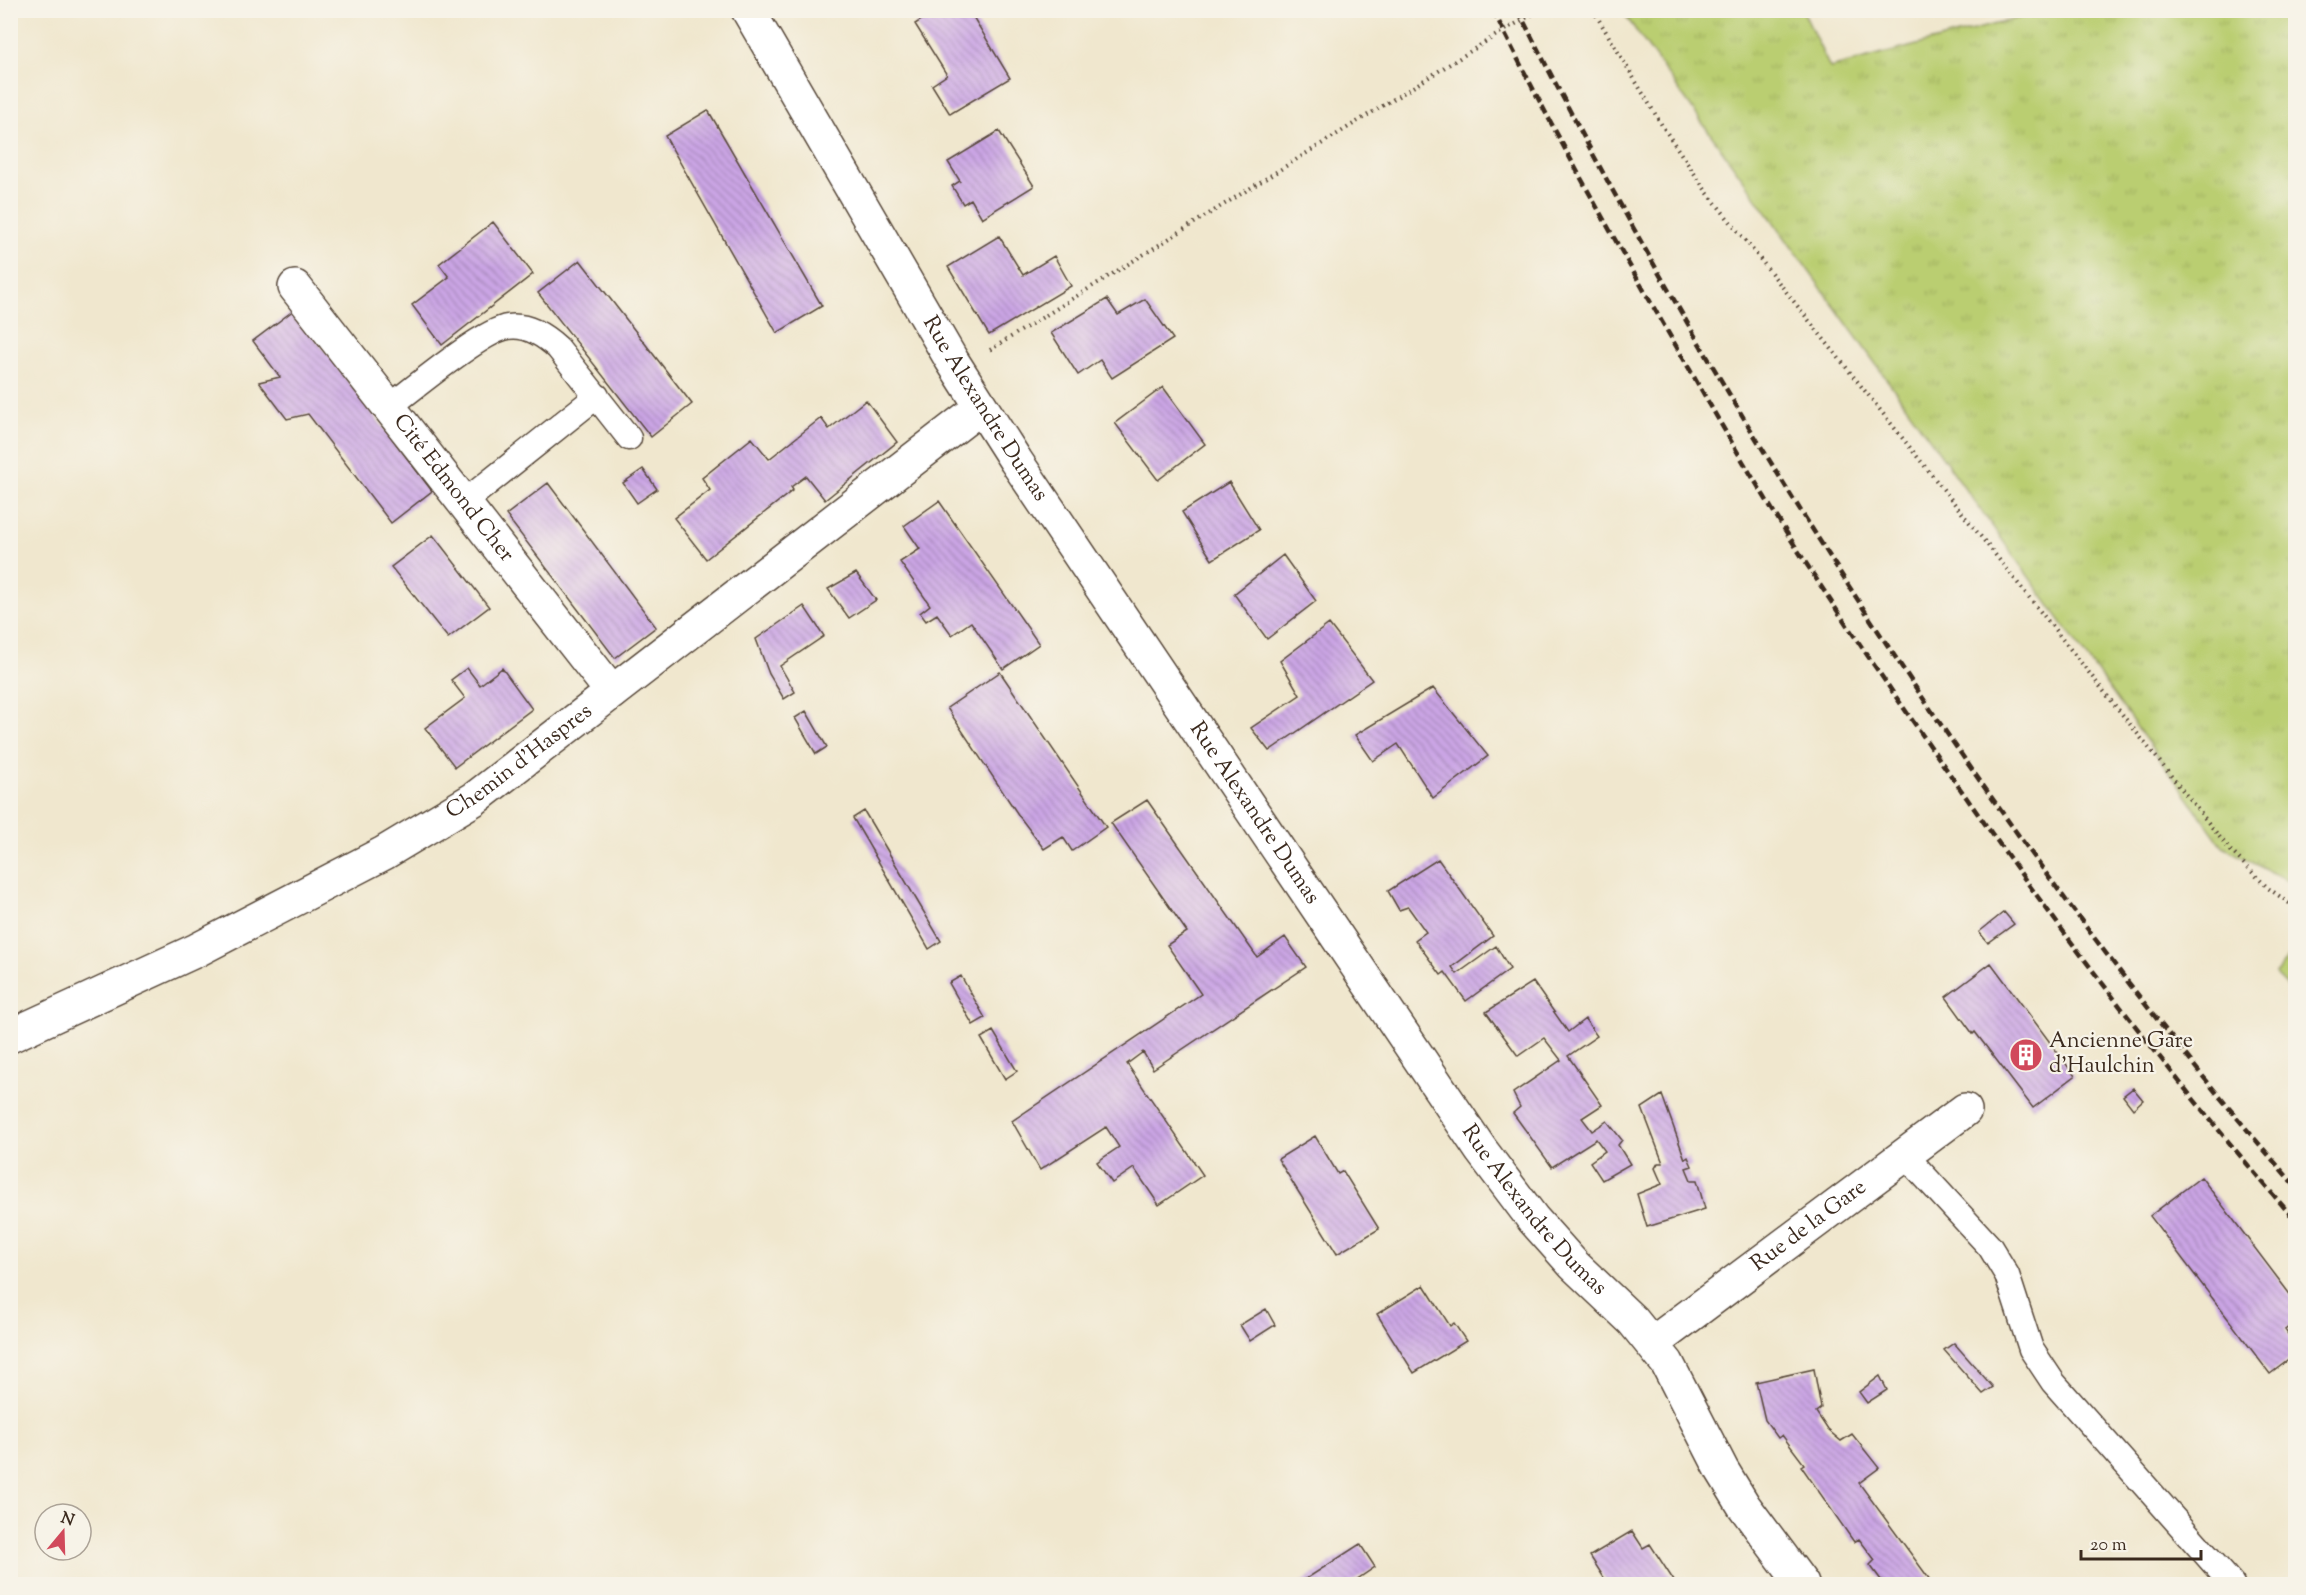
<svg xmlns="http://www.w3.org/2000/svg" width="2306" height="1595" font-family="'Sorts Mill Goudy',serif">
  <style>
    .grass { fill: url(#grass-tufts); stroke: #7a7c48; stroke-width: 1.5 }
    .building { fill: url(#building-back-hatch) }
    .lines { fill: none; stroke-linecap: round; stroke-linejoin: round }
    .service-casing { stroke: #564638; stroke-width: 27 }
    .minor-casing { stroke: #564638; stroke-width: 36 }
    .tertiary-casing { stroke: #564638; stroke-width: 36 }
    .path { stroke: #564638; stroke-width: 4; stroke-dasharray: 1.5 4.5; stroke-linecap: butt }
    .service { stroke: #fff; stroke-width: 24 }
    .minor { stroke: #fff; stroke-width: 33 }
    .tertiary { stroke: #fff; stroke-width: 33 }
    .rail { stroke: #3b2a1e; stroke-width: 4.5; stroke-dasharray: 9 4.5; stroke-linecap: butt }
    .labels { text-anchor: middle; dominant-baseline: central; stroke-width: 4.5; stroke-linejoin: round; paint-order: stroke }
    .street-label { font-size: 22px; fill: #3b2a1e; stroke: #f7f3e8 }
    .poi-label { font-size: 22px; fill: #3b2a1e; stroke: #f7f3e8; text-anchor: start }
  </style>
  <defs>
    <pattern id="grass-tufts" width="24" height="20" patternUnits="userSpaceOnUse" patternTransform="scale(1.5)"><rect width="24" height="20" fill="#bace71"/><path d="M3 7l-1-3M5 7V3M7 7l1-3M15 17l-1-3M17 17v-4M19 17l1-3" fill="none" stroke="#a1b161"/></pattern>
    <pattern id="building-back-hatch" width="6" height="6" patternUnits="userSpaceOnUse" patternTransform="scale(1.5)"><rect width="6" height="6" fill="#cba5e5"/><path d="M-1 5l2 2M0 0l6 6M5-1l2 2" fill="none" stroke="#a687b9"/></pattern>
  </defs>
  <rect width="100%" height="100%" fill="#f7f3e8"/>
  <filter id="ink" filterUnits="userSpaceOnUse"><feTurbulence type="fractalNoise" baseFrequency=".0167" numOctaves="2"/><feDisplacementMap in="SourceGraphic" scale="12" xChannelSelector="R" yChannelSelector="G"/><feConvolveMatrix kernelMatrix="1 2 1 2 8 2 1 2 1" color-interpolation-filters="sRGB"/></filter>
  <filter id="wash" filterUnits="userSpaceOnUse"><feTurbulence type="fractalNoise" baseFrequency=".008" numOctaves="4" result="noise"/><feDisplacementMap in="SourceGraphic" scale="24" xChannelSelector="R" yChannelSelector="G"/><feGaussianBlur stdDeviation="1.35" result="paint"/><feColorMatrix in="noise" values="0 0 0 0 0 0 0 0 0 0 0 0 0 0 0 0 0 1.4 0 .05"/><feComposite in="paint" operator="in"/></filter>
  <g filter="url(#wash)">
    <rect width="100%" height="100%" fill="#f0e7ce"/>
    <path class="grass" d="M1622 11H1803L1830 68 2045 11H2295V885L2223 847Z
      M2295 949V994L2275 974Z"/>
    <g id="blocks">
      <path class="building" d="M937 10H969L1010 78 950 114 932 85 947 75 915 24Z
        M708 110 822 306 777 333 665 136Z
        M999 131 1034 186 982 218 971 199 963 204 952 186 960 181 948 162Z
        M493 222 533 274 442 345 412 305 449 277 439 264Z
        M999 236 1023 275 1054 256 1071 286 989 335 948 267Z
        M580 260 692 404 651 437 538 293Z
        M1107 299 1118 315 1145 299 1173 339 1112 378 1100 360 1078 375 1051 333Z
        M294 310 432 491 391 523 308 414 287 419 259 382 280 377 253 341Z
        M1163 387 1205 444 1158 480 1115 423Z
        M866 400 897 442 825 500 806 476 791 487 793 490 706 559 674 518 710 490 702 478 752 438 769 459 821 418 829 429Z
        M643 469 657 489 637 503 623 483Z
        M1229 482 1259 530 1212 560 1182 512Z
        M548 483 656 627 615 658 506 515Z
        M939 501 1039 644 1003 669 971 622 952 635 937 614 926 621 920 613 930 605 900 562 920 549 904 526Z
        M433 535 489 607 448 638 391 567Z
        M1283 555 1316 601 1267 639 1234 594Z
        M856 573 876 600 849 618 828 589Z
        M804 606 824 636 780 666 795 692 784 699 769 674 756 639Z
        M1329 624 1372 680 1269 751 1251 728 1300 695 1280 661Z
        M467 668 480 685 502 668 532 709 455 767 425 728 465 698 451 680Z
        M1000 672 1106 827 1072 851 1063 837 1044 849 1019 816 947 708Z
        M1433 688 1488 756 1433 798 1398 744 1373 761 1355 735Z
        M806 711 827 747 816 754 795 718Z
        M1147 800 1257 957 1285 937 1306 967 1153 1069 1143 1052 1127 1064 1203 1175 1159 1205 1134 1168 1112 1183 1097 1162 1119 1147 1106 1127 1040 1170 1012 1121 1201 994 1167 945 1187 932 1111 823Z
        M864 811 941 941 929 949 853 818Z
        M1438 859 1493 936 1452 967 1457 974 1496 946 1510 969 1466 1001 1445 972 1441 975 1415 940 1426 932 1408 907 1399 910 1388 891Z
        M2004 912 2014 924 1988 943 1979 932Z
        M1991 963 2075 1076 2033 1108 1975 1032 1973 1034 1946 997Z
        M961 976 985 1018 973 1025 949 983Z
        M1533 982 1568 1032 1585 1019 1597 1036 1568 1056 1602 1105 1582 1118 1592 1131 1607 1121 1622 1140 1618 1145 1630 1164 1602 1180 1590 1162 1605 1151 1596 1139 1552 1167 1513 1113 1520 1107 1513 1093 1561 1060 1544 1038 1518 1056 1486 1012Z
        M993 1031 1017 1071 1005 1079 981 1038Z
        M2133 1088 2143 1100 2133 1109 2123 1096Z
        M1662 1095 1685 1159 1688 1157 1692 1166 1686 1168 1691 1180H1697L1705 1209 1647 1227 1637 1194 1662 1184 1655 1168 1658 1163H1663L1642 1108Z
        M1315 1136 1338 1174 1343 1171 1379 1229 1337 1254 1278 1159Z
        M2201 1177 2295 1301V1322L2285 1330 2295 1344V1355L2270 1374 2150 1216Z
        M1424 1285 1450 1326 1454 1323 1466 1341 1414 1373 1377 1314Z
        M1266 1309 1275 1325 1250 1341 1240 1325Z
        M1954 1343 1993 1387 1983 1394 1944 1350Z
        M1814 1369 1821 1408 1816 1412 1828 1430 1841 1441 1852 1434 1879 1468 1859 1483 1933 1584H1884L1870 1565 1875 1560 1859 1539 1854 1542 1801 1466 1804 1464 1782 1435 1778 1438 1765 1420 1756 1382Z
        M1880 1376 1887 1390 1867 1403 1859 1392Z
        M1632 1531 1643 1548 1650 1544 1676 1584H1608L1590 1556Z
        M1360 1544 1375 1567 1350 1584H1298Z"/>
    </g>
  </g>
  <g filter="url(#ink)">
    <use href="#blocks" fill-opacity="0" stroke="#564638" stroke-width="1.5"/>
    <g class="lines">
      <defs>
        <path id="service" d="M389 407C413 389 483 330 508 327 527 324 545 336 558 348L629 438
          M463 503 597 396
          M1905 1155 1990 1247 2007 1275 2031 1349 2053 1382 2232 1584"/>
        <g id="minor">
          <path id="s1" d="M295 287 612 692"/>
          <path id="s2" d="M10 1036 197 950 384 853 474 799 981 407"/>
          <path id="s3" d="M1653 1343 1965 1110"/>
        </g>
        <g id="tertiary">
          <path id="s4" d="M748 10 951 359 1016 461 1481 1150 1533 1219 1574 1265 1633 1321 1667 1363 1722 1470 1744 1506 1802 1584"/>
        </g>
      </defs>
      <use href="#service" class="service-casing"/>
      <use href="#minor" class="minor-casing"/>
      <use href="#tertiary" class="tertiary-casing"/>
      <path class="path" d="M1593 10 1663 127 1706 191 2230 850 2268 888 2296 908
        M990 350 1503 31 1540 10"/>
      <use href="#service" class="service"/>
      <use href="#minor" class="minor"/>
      <use href="#tertiary" class="tertiary"/>
      <path class="rail" d="M1493 10C1554 133 1621 252 1690 370 1714 412 1738 454 1764 496 1821 590 1884 680 1947 770 2056 926 2171 1078 2296 1221
        M1518 10C1616 205 1725 394 1843 577 1980 790 2130 996 2296 1187"/>
    </g>
  </g>
  <defs>
    <symbol id="building-disc" viewBox="-11 -11 22 22"><circle r="9.5" fill="#d1495b" stroke="#f7f3e8"/><path d="M-4-6H4V6H1V3H-1V6H-4ZM-2.5-4.3h1.7v1.8h-1.7ZM.8-4.3h1.7v1.8H.8ZM-2.5-1h1.7V.8h-1.7ZM.8-1h1.7V.8H.8Z" fill="#fff"/></symbol>
  </defs>
  <g fill-rule="evenodd">
    <use href="#building-disc" x="2007" y="1036" width="38" height="38"/>
  </g>
  <g class="labels">
    <g class="street-label">
      <text stroke="none"><textPath href="#s4" startOffset="464">Rue Alexandre Dumas</textPath></text>
      <text stroke="none"><textPath href="#s1" startOffset="256">Cité Edmond Cher</textPath></text>
      <text stroke="none"><textPath href="#s2" startOffset="580">Chemin d'Haspres</textPath></text>
      <text stroke="none"><textPath href="#s4" startOffset="950">Rue Alexandre Dumas</textPath></text>
      <text stroke="none"><textPath href="#s4" startOffset="1436">Rue Alexandre Dumas</textPath></text>
      <text stroke="none"><textPath href="#s3" startOffset="195">Rue de la Gare</textPath></text>
    </g>
    <g class="poi-label">
      <text x="2049" y="1042">Ancienne Gare<tspan x="2049" dy="25">d'Haulchin</tspan></text>
    </g>
  </g>
  <rect width="2306" height="1595" fill="none" stroke="#f7f3e8" stroke-width="36"/>
  <g transform="translate(63 1532) rotate(19)"><circle r="28" fill="#f7f3e8" stroke="#aca397" stroke-width="1.5"/>
  <path d="M0-4.5L10 22L0 15L-10 22Z" fill="#d1495b"/>
  <text y="-9" font-size="16" font-weight="bold" text-anchor="middle" fill="#3b2a1e">N</text>
  </g>
  <path d="M2081 1550v9h120v-9" fill="none" stroke="#3b2a1e" stroke-width="3"/>
  <text x="2090" y="1550" font-size="18" fill="#3b2a1e" stroke="#f7f3e8" stroke-width="4.5" paint-order="stroke">20 m</text>
</svg>
